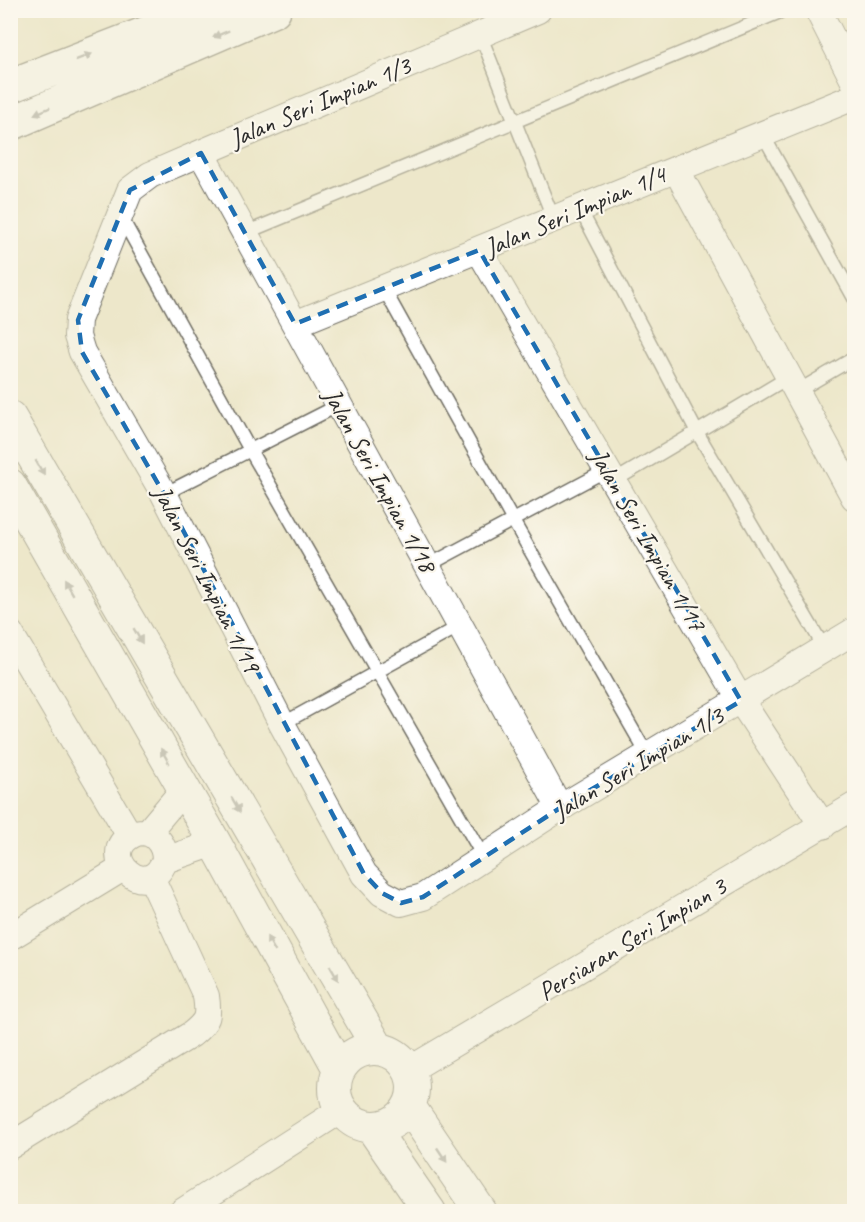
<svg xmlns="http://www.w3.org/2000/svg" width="865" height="1222" font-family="Caveat,sans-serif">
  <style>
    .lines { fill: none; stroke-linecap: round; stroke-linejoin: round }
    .service-casing { stroke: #6f6d63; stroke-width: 15 }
    .minor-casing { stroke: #6f6d63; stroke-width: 28 }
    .tertiary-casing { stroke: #6f6d63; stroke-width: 34 }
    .trunk-casing { stroke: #6f6d63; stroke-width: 36 }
    .service { stroke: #fff; stroke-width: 12 }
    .minor { stroke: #fff; stroke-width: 26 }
    .tertiary { stroke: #fff; stroke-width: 32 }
    .trunk { stroke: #fff; stroke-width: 33 }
    .oneway { fill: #a0a0a0 }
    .marked { fill: none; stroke: #1f6fb2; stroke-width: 4.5; stroke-dasharray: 12 8; stroke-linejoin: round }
    .labels { text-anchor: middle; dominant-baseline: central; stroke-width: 4.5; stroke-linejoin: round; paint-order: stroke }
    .street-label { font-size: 26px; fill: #2b2b2b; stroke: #fbf7ec }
  </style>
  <rect width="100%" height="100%" fill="#fbf7ec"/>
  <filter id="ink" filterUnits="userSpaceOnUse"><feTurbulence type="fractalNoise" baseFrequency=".0167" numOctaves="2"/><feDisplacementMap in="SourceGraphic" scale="12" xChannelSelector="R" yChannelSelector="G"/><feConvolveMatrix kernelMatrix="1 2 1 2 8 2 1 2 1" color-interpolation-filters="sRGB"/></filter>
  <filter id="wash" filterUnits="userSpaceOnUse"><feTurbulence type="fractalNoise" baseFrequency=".008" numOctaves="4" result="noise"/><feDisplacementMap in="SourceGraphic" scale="24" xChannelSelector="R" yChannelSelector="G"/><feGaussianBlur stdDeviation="1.35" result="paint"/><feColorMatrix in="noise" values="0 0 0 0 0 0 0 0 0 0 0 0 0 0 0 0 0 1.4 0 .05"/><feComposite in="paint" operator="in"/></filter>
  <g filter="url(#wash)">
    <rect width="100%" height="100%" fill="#ede7ca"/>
  </g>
  <g filter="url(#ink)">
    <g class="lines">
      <defs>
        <path id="service" d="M480 34 554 220
          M762 133 854 298
          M580 209 697 432 825 649
          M120 215 250 450 484 858
          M245 233 785 10
          M384 289 512 519 648 756
          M796 392 854 358
          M614 481 789 377
          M164 494 339 405
          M427 566 607 470
          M282 724 460 626"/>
        <path id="minor" d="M538 10 201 153 150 175 130 190 78 320 77 336 82 352 164 494 282 724 364 874 382 893 401 903 423 897 560 808 854 631
          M818 10 854 81
          M201 153 560 808
          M676 169 854 497
          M479 250 741 701 823 826
          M295 324 854 97
          M10 633 130 836
          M147 833 184 789
          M165 860C165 843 151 825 132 835 95 855 147 906 165 860L215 843
          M10 937 123 868
          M409 1070 854 806
          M10 1146 192 1034C208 1021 209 1017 206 996L151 877
          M182 1212 341 1110"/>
        <path id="tertiary" d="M10 417 378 1048
          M10 485 215 843 339 1069
          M335 1088a39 39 0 1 1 78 0a39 39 0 1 1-78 0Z
          M409 1106 481 1212
          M372 1128 430 1212"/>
        <path id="trunk" d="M10 86 139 36 210 10
          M10 124 274 10"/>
      </defs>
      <use href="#service" class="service-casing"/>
      <use href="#minor" class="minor-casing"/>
      <use href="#tertiary" class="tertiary-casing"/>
      <use href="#trunk" class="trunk-casing"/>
      <use href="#service" class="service"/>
      <use href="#minor" class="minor"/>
      <use href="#tertiary" class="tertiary"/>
      <use href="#trunk" class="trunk"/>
    </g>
    <defs><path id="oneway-solid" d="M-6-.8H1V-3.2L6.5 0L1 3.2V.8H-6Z" transform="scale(1.5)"/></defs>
    <g class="oneway">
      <use href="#oneway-solid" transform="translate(221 34) rotate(157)"/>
      <use href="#oneway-solid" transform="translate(84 57) rotate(-21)"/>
      <use href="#oneway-solid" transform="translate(42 111) rotate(157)"/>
      <use href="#oneway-solid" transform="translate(40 468) rotate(60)"/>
      <use href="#oneway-solid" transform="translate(68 587) rotate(-120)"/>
      <use href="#oneway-solid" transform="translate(138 636) rotate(60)"/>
      <use href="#oneway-solid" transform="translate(165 756) rotate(-120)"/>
      <use href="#oneway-solid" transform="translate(236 805) rotate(60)"/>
      <use href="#oneway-solid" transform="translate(271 944) rotate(-119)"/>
      <use href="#oneway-solid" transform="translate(334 973) rotate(60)"/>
      <use href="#oneway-solid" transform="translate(442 1155) rotate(56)"/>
    </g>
  </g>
  <path d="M0 0H865V1222H0ZM201 153 295 324 479 250 741 701 560 808 423 897 401 903 382 893 364 874 164 494 82 352 78 320 130 190Z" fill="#ede7ca" fill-opacity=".55" fill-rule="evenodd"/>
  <path class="marked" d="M201 153 295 324 479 250 741 701 560 808 423 897 401 903 382 893 364 874 164 494 82 352 78 320 130 190Z"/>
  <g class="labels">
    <g class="street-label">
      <text transform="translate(320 102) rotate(-23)">Jalan Seri Impian 1/3</text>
      <text transform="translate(575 211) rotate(-23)">Jalan Seri Impian 1/4</text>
      <text transform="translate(380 480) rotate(61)">Jalan Seri Impian 1/18</text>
      <text transform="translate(648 540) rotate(60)">Jalan Seri Impian 1/17</text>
      <text transform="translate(207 579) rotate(63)">Jalan Seri Impian 1/19</text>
      <text transform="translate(638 763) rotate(-31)">Jalan Seri Impian 1/3</text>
      <text transform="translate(632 939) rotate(-31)">Persiaran Seri Impian 3</text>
    </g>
  </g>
  <rect width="865" height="1222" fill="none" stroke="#fbf7ec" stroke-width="36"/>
</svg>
